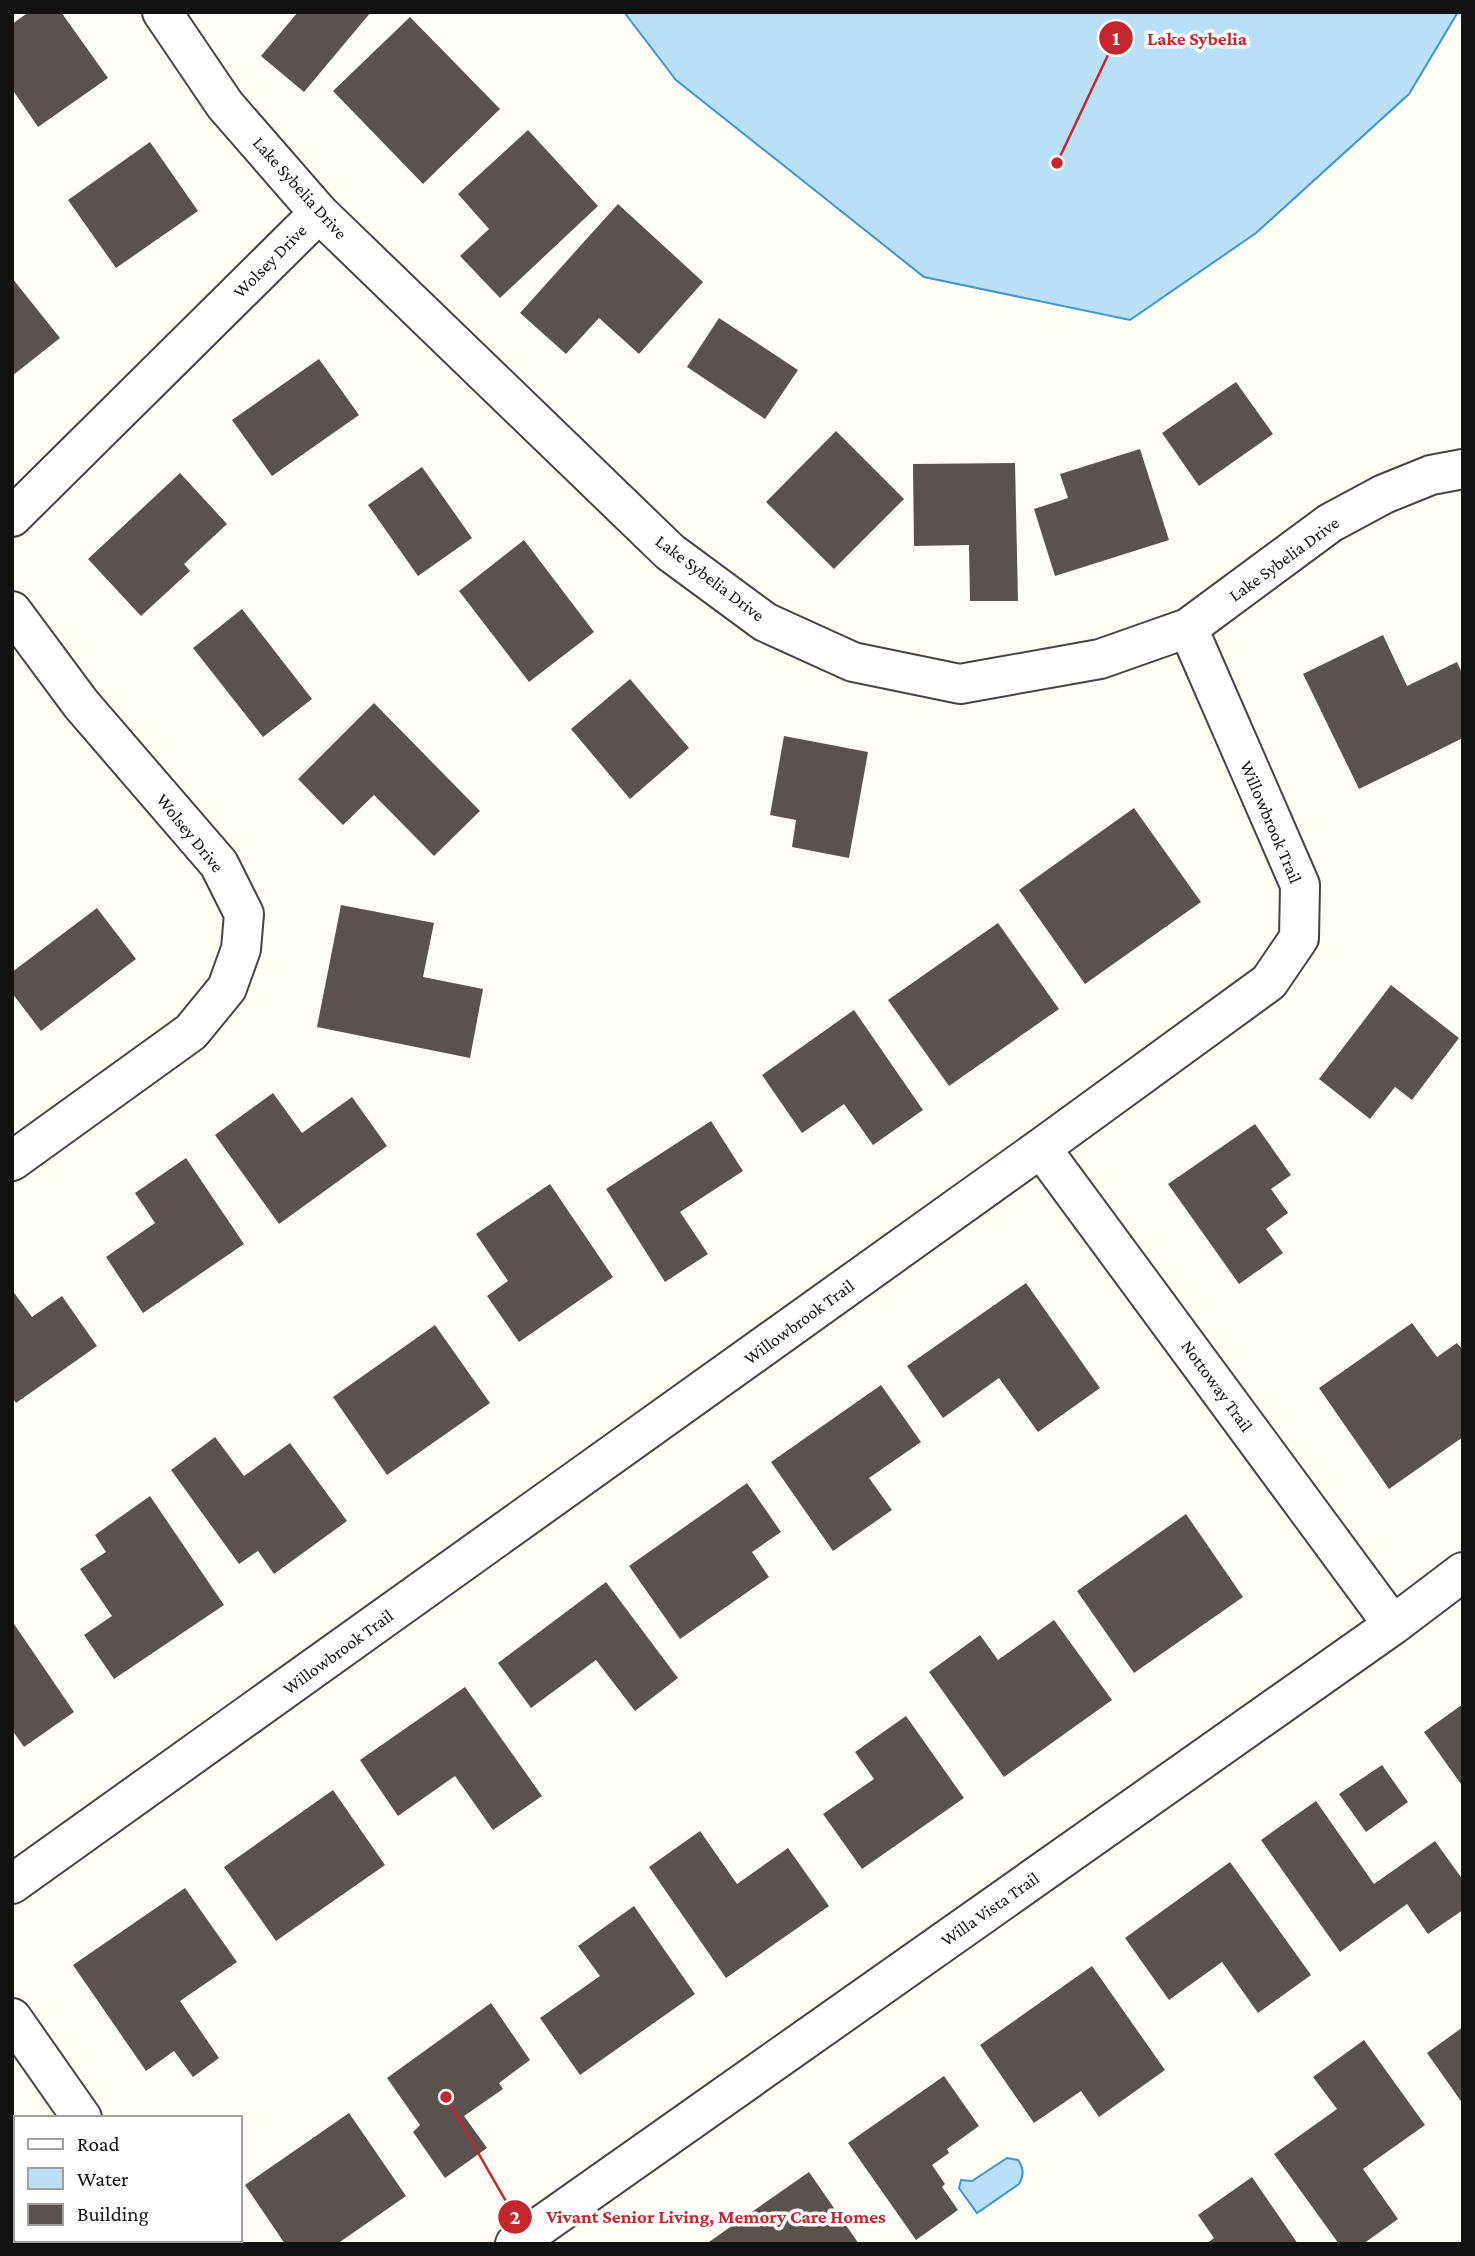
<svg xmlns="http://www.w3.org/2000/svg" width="1475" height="2256" font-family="'Crimson Pro',serif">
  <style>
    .water { fill: #b9e0f7; stroke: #3f96cf; stroke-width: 2 }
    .building { fill: #5a524d }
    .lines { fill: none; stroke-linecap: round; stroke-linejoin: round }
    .minor-casing { stroke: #444; stroke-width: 42 }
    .minor { stroke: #fff; stroke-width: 38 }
    .labels { text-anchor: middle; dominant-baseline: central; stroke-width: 7; stroke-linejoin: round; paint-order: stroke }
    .street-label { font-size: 18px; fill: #111; stroke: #fff }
    .leader { fill: none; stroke: #c4262e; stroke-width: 2.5 }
    .callout-dot { fill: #c4262e; stroke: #fff; stroke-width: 2.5 }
    .mark-label { font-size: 21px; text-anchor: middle; font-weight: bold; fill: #fff }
    .callout-label { font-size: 19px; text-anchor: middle; font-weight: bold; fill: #c4262e; stroke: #fff; stroke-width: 7; stroke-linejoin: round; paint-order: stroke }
  </style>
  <rect width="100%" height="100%" fill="#fffdf5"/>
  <path class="water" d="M624 12H1458L1409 94 1256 233 1130 320 924 277 676 80Z
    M1007 2158 1018 2160C1024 2168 1024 2176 1019 2184L977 2213 959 2188 961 2180 972 2181Z"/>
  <path class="building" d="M29 12H61L108 78 38 127 12 89V24Z
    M298 12H371L304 92 261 56Z
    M410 17 500 109 423 184 333 91Z
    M528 130 598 206 500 298 460 256 489 229 458 194Z
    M150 142 198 211 116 268 68 200Z
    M618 204 703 282 639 354 599 318 566 354 520 313Z
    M12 278 60 338 12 376Z
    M719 318 798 370 765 419 687 367Z
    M319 359 359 415 272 476 232 420Z
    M1236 382 1273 434 1199 486 1162 433Z
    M836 431 904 499 834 569 766 502Z
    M1140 449 1169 540 1055 576 1034 509 1068 498 1060 474Z
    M1015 463 1018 601H970L969 545 914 546 913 464Z
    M422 467 472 538 418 576 368 505Z
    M180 473 227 524 184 564 190 571 141 616 88 559Z
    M524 540 594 632 529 682 459 591Z
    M242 609 312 699 263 737 193 648Z
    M1383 635 1407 686 1457 662 1463 675V738L1359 789 1303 674Z
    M630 679 689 748 630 799 571 729Z
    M374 703 480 811 434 856 374 795 343 825 298 779Z
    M784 736 868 752 849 858 792 847 796 820 770 815Z
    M1134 808 1201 902 1085 984 1019 890Z
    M341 905 434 923 423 977 483 989 470 1058 317 1027Z
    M97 908 136 959 41 1031 12 993V972Z
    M998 923 1059 1009 949 1086 888 1000Z
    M1391 985 1459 1038 1412 1100 1395 1087 1370 1119 1319 1079Z
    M854 1010 923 1110 873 1145 844 1104 802 1133 762 1075Z
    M273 1093 302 1133 352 1097 387 1146 279 1224 215 1135Z
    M711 1121 743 1171 680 1212 708 1254 665 1282 606 1189Z
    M1255 1124 1291 1175 1271 1189 1288 1213 1266 1229 1283 1253 1239 1284 1168 1184Z
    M186 1158 244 1244 143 1313 106 1257 155 1223 135 1193Z
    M550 1184 613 1277 519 1342 487 1296 508 1281 476 1234Z
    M1026 1283 1100 1388 1038 1432 999 1378 943 1418 907 1366Z
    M12 1290 32 1317 62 1296 97 1346 16 1403 12 1397Z
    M1412 1323 1437 1357 1457 1343 1463 1350V1437L1389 1489 1319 1388Z
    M435 1325 490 1403 387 1475 333 1397Z
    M881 1385 921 1442 869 1478 892 1510 833 1551 771 1462Z
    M215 1437 244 1476 290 1443 347 1521 274 1574 258 1551 239 1564 171 1470Z
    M747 1483 781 1532 752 1552 769 1577 680 1639 629 1566Z
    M150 1496 224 1605 114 1679 84 1635 112 1616 80 1569 106 1552 95 1535Z
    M1186 1514 1243 1597 1134 1673 1077 1591Z
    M606 1582 678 1678 635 1711 596 1660 531 1708 498 1663Z
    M1054 1620 1112 1700 1004 1777 929 1672 980 1635 998 1660Z
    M12 1621 74 1712 24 1747 12 1730Z
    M465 1687 542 1796 493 1830 455 1776 398 1816 360 1760Z
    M1463 1704V1787L1424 1732Z
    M906 1716 964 1798 862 1869 823 1814 874 1779 855 1752Z
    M1382 1765 1408 1802 1366 1832 1339 1794Z
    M333 1790 385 1865 276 1941 224 1867Z
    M1316 1801 1374 1884 1435 1841 1463 1880V1910L1428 1934 1407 1904 1340 1952 1261 1840Z
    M700 1831 737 1884 788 1848 829 1906 726 1978 649 1867Z
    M1230 1862 1311 1975 1258 2013 1222 1962 1169 2000 1125 1938Z
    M185 1888 237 1962 180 2001 219 2058 193 2077 174 2051 146 2071 73 1965Z
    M634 1906 695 1994 580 2075 540 2018 600 1976 578 1946Z
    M1092 1966 1165 2070 1099 2117 1081 2091 1034 2123 980 2045Z
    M491 2003 530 2060 499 2083 503 2089 464 2116 487 2148 445 2178 413 2132 420 2125 387 2078Z
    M1463 2027V2104L1427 2053Z
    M1364 2040 1425 2125 1363 2169 1398 2219 1363 2244H1339L1274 2154 1337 2109 1313 2077Z
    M944 2076 979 2126 947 2149 949 2153 932 2165 945 2184 942 2187 958 2210 916 2240 848 2143Z
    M349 2113 406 2196 337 2244H285L245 2185Z
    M809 2172 859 2244H706Z
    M1252 2177 1298 2244H1206L1214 2238 1198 2215Z
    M15 2210 16 2240H36L39 2244H12V2212Z"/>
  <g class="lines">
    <defs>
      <path id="minor" d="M162 12 225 105 319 213 670 552 765 622 853 662 960 684 1100 659 1188 628 1330 523 1384 494 1431 475 1463 469
        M12 517 319 213
        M12 611 81 704 219 864 244 914 241 949 227 988 191 1032 12 1161
        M1041 1148 1393 1625
        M12 1884 1041 1148 1269 982 1299 938 1300 885 1188 628
        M12 2018 82 2118
        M167 2240 169 2244
        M515 2244 1393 1625 1463 1572"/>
    </defs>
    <use href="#minor" class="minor-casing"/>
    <use href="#minor" class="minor"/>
  </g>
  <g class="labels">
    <g class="street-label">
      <text transform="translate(300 188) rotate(48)">Lake Sybelia Drive</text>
      <text transform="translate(270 261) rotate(-45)">Wolsey Drive</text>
      <text transform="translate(1284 559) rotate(-36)">Lake Sybelia Drive</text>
      <text transform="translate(710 578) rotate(37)">Lake Sybelia Drive</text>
      <text transform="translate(1271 822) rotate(67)">Willowbrook Trail</text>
      <text transform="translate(190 833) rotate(51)">Wolsey Drive</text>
      <text transform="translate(799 1322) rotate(-36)">Willowbrook Trail</text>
      <text transform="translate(1217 1386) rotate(54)">Nottoway Trail</text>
      <text transform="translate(338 1652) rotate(-36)">Willowbrook Trail</text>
      <text transform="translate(990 1909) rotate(-35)">Willa Vista Trail</text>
    </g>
  </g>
  <path class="leader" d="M1057 163L1116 38M446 2097L515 2217"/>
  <g class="callout-dot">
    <circle cx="1057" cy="163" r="7"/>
    <circle cx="446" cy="2097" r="7"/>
    <circle cx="1116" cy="38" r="18"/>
    <circle cx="515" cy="2217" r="18"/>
  </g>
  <g class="mark-label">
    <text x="1116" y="45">1</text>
    <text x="515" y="2224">2</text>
  </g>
  <g class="callout-label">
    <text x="1197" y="45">Lake Sybelia</text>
    <text x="716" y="2223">Vivant Senior Living, Memory Care Homes</text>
  </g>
  <rect width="1475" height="2256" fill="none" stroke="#111111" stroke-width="28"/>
  <rect x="14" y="2116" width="228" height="126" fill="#ffffff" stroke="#a0a0a0" stroke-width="2"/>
  <rect x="28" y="2139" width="35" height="10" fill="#ffffff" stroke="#a0a0a0" stroke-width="2"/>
  <text x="77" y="2151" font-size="21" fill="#111111">Road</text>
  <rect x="28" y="2168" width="35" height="21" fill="#b9e0f7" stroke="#a0a0a0" stroke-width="2"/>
  <text x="77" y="2186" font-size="21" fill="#111111">Water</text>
  <rect x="28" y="2204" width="35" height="21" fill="#5a524d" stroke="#a0a0a0" stroke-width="2"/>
  <text x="77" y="2221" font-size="21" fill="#111111">Building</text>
</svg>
